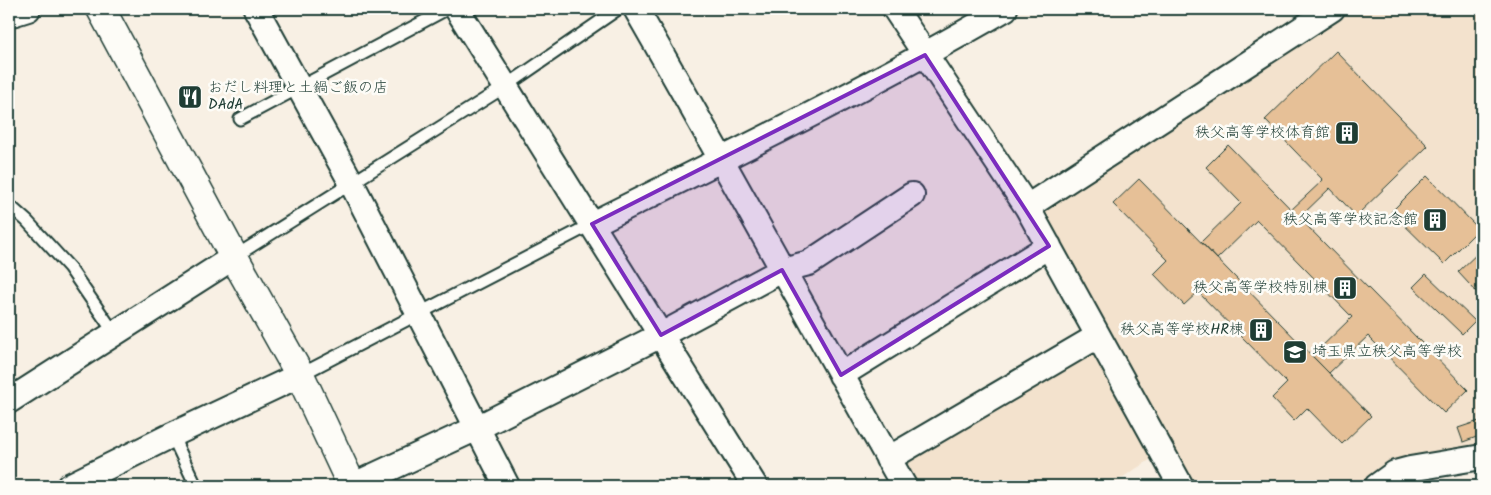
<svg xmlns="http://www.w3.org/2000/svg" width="1491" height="495" font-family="Kalam,'Klee One',sans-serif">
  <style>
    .built { fill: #f3e2cd }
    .building { fill: #e6c097; stroke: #1f3d34 }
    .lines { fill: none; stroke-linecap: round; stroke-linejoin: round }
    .lane-casing { stroke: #1f3d34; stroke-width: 15 }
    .street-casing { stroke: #1f3d34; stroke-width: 28 }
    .secondary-casing { stroke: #1f3d34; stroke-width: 31 }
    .lane { stroke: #fdfcf7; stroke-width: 11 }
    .street { stroke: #fdfcf7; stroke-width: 24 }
    .secondary { stroke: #fdfcf7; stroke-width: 28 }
    .marked { fill: #7b2cbf; fill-opacity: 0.2; stroke: #7b2cbf; stroke-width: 4; stroke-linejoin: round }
    .labels { text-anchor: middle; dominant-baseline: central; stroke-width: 5; stroke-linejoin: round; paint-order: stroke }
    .poi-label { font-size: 15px; fill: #1f3d34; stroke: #fdfcf7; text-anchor: end }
  </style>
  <rect width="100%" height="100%" fill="#f8f0e4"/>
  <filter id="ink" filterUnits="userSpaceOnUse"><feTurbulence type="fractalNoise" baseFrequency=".02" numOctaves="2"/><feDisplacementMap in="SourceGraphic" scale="10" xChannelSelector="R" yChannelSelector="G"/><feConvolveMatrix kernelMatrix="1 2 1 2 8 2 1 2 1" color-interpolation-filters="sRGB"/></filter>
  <g filter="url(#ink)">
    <path class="built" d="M1332 9H1482V457L1377 486H1181L1027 207Z
      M1091 331 1159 454 1109 486H915L896 453Z"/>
    <path class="building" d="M1336 51 1428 146 1356 216 1330 188 1299 218 1291 210 1323 180 1265 120Z
      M1228 145 1468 390 1444 413 1368 336 1329 373 1312 356 1352 317 1257 220 1217 259 1201 242 1241 203 1206 167Z
      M1427 176 1479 229 1444 264 1391 212Z
      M1139 179 1371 416 1342 444 1307 408 1294 421 1272 398 1287 383 1198 292 1184 305 1154 274 1168 260 1113 204Z
      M1482 249V298L1458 272Z
      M1426 274 1475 321 1462 334 1413 287Z
      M1482 420V435L1463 442 1458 428Z"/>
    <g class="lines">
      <defs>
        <path id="lane" d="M240 119 447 9
          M9 205 27 221 69 267 115 334
          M234 257 506 86 618 9
          M300 375 592 224
          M172 435 196 486"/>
        <path id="street" d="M256 9 351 182 507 486
          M457 9 755 486
          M636 9C727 167 814 328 904 486
          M895 9 1027 207 1181 486
          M9 15 28 9
          M1027 207 1332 9
          M592 224C731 155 871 87 1005 9
          M841 375 1049 246
          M9 401 234 257
          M888 459 1098 336
          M69 486 172 435 300 375
          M352 486 477 428 661 335 782 270 809 263 912 195
          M1377 486 1395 473 1410 469 1482 457"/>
        <path id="secondary" d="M101 9 234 257 300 375 352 486"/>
      </defs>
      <use href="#lane" class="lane-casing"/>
      <use href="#street" class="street-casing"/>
      <use href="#secondary" class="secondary-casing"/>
      <use href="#lane" class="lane"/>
      <use href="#street" class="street"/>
      <use href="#secondary" class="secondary"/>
    </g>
  </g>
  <path class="marked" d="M925 55 1049 246 841 375 782 270 661 335 592 224Z"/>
  <defs>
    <symbol id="restaurant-square" viewBox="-11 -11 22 22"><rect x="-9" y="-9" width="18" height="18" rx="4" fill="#1f3d34" stroke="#fdfcf7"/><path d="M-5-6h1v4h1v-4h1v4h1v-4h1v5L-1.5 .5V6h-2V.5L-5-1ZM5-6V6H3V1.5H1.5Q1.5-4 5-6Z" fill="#fff"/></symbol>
    <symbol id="building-square" viewBox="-11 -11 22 22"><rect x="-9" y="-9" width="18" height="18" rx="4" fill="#1f3d34" stroke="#fdfcf7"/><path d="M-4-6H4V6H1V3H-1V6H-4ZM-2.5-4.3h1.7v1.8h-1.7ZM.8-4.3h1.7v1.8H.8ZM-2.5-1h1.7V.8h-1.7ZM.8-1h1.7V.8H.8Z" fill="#fff"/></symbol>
    <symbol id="school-square" viewBox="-11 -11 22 22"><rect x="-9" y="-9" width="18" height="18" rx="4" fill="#1f3d34" stroke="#fdfcf7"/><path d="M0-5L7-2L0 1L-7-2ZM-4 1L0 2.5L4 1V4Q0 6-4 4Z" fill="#fff"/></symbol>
  </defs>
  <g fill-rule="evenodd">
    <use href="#restaurant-square" x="176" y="83" width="28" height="28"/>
    <use href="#building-square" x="1333" y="119" width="28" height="28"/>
    <use href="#building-square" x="1421" y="206" width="28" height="28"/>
    <use href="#building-square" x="1331" y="274" width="28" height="28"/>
    <use href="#building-square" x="1247" y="316" width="28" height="28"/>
    <use href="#school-square" x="1281" y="338" width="28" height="28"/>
  </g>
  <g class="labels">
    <g class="poi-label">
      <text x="208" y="88" text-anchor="start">おだし料理と土鍋ご飯の店<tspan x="208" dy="17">DAdA</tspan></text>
      <text x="1330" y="133">秩父高等学校体育館</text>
      <text x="1418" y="220">秩父高等学校記念館</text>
      <text x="1328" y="288">秩父高等学校特別棟</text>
      <text x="1244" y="330">秩父高等学校HR棟</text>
      <text x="1312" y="352" text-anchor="start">埼玉県立秩父高等学校</text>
    </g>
  </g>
  <rect width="1491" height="495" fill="none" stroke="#fdfcf7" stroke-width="30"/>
  <rect x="15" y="15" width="1461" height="465" fill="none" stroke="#1f3d34" stroke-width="2" filter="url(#ink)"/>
</svg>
